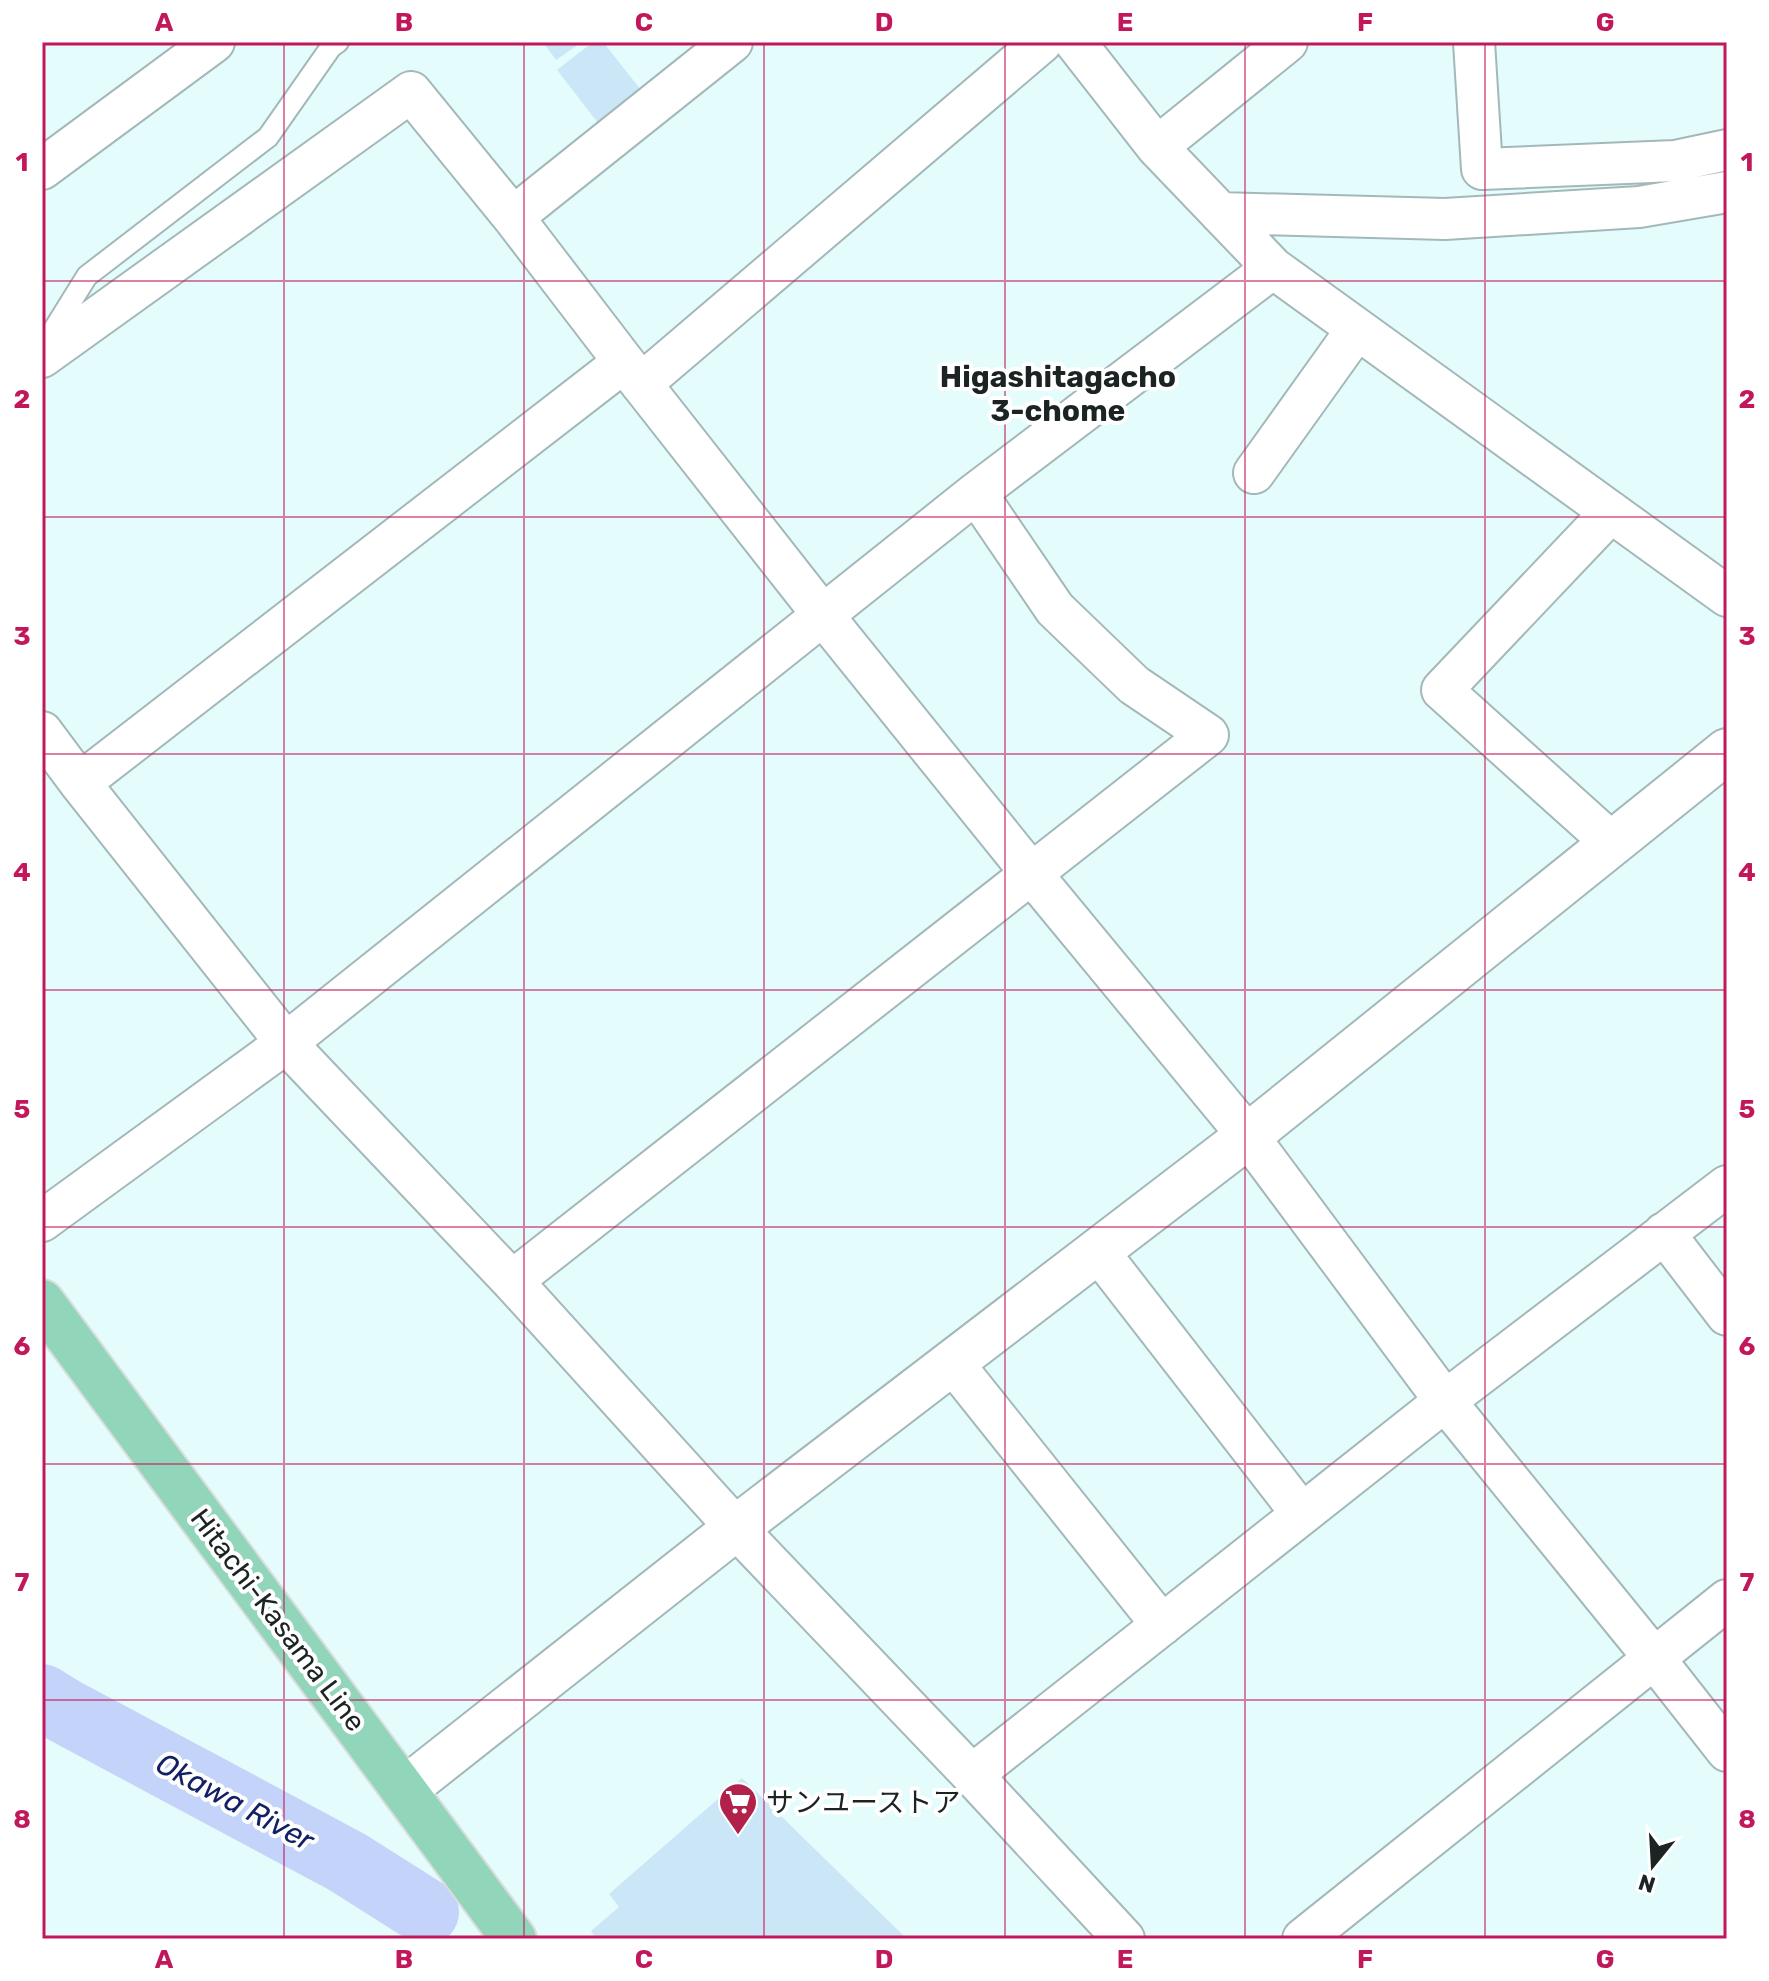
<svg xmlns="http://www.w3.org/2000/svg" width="1769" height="1981" font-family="Rubik,'Noto Sans JP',sans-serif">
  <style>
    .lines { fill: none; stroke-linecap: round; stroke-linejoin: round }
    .river { stroke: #c4d3f9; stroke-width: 66 }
    .building { fill: #cbe7f7 }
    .service-casing { stroke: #a3b8b9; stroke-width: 24 }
    .minor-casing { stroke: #a3b8b9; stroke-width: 44 }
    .tertiary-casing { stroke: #a3b8b9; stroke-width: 48 }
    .primary-casing { stroke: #dbdcdc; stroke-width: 48 }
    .service { stroke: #fff; stroke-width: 20 }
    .minor { stroke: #fff; stroke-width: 40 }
    .tertiary { stroke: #fff; stroke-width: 44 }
    .primary { stroke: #91d6bb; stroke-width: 44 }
    .grid { fill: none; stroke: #c2185b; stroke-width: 2; stroke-opacity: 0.55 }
    .labels { text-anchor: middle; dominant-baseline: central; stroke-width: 8; stroke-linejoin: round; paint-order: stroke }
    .street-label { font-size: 28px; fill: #1b2323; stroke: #fff }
    .poi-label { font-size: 28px; fill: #1b2323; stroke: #fff; text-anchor: start }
    .neighbourhood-label { font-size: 30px; font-weight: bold; fill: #1b2323; stroke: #fff }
    .water-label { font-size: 30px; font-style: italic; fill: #122065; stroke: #fff }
    .neatline { fill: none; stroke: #c2185b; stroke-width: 3 }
    .grid-label { font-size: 26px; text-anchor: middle; font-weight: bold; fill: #c2185b }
  </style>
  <rect width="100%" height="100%" fill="#e5fcfd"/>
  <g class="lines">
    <path class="river" d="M42 1697 63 1710 347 1862 426 1912"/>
  </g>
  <path class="building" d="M543 42H582L556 60Z
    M593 42H603L641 90 598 123 557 70Z
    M742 1778 907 1939H596L591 1931 619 1907 609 1894Z"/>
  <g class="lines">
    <defs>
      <path id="service" d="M46 342 87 276 268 137 331 47 338 42"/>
      <path id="minor" d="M1075 42 1157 147 1273 268 1727 596
        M1474 42 1482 169 1675 161 1727 150
        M1157 147 1287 42
        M42 169 214 42
        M1220 213 1445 219 1639 207 1727 192
        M513 217 732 42
        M42 357 411 92 513 217 624 362 822 614 1031 873 1248 1136 1445 1401 1654 1658 1727 1751
        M641 384 1042 42
        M1254 473 1357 329
        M1611 512 1442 690 1612 843
        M42 732 80 783 286 1043 512 1281 736 1528 972 1775 1124 1939
        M80 783 624 362
        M42 1221 286 1043 976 493 1273 268
        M1664 1233 1727 1315
        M1098 1251 1302 1514
        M512 1281 1208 735 1134 685 1055 609 976 493
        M952 1362 1162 1625
        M972 1775 1445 1401 1727 1186
        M1303 1939 1727 1600"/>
      <path id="tertiary" d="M404 1790 736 1528 1248 1136 1727 751"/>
      <path id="primary" d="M42 1302 514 1939"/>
    </defs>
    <use href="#service" class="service-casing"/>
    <use href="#minor" class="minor-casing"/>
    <use href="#tertiary" class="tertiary-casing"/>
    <use href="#primary" class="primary-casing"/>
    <use href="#service" class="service"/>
    <use href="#minor" class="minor"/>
    <use href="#tertiary" class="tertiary"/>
    <use href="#primary" class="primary"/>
  </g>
  <path class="grid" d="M284 42V1939M524 42V1939M764 42V1939M1005 42V1939M1245 42V1939M1485 42V1939M42 281H1727M42 517H1727M42 754H1727M42 990H1727M42 1227H1727M42 1464H1727M42 1700H1727"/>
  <defs>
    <symbol id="supermarket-pin" viewBox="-11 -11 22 30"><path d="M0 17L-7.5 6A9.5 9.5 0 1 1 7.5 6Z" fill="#b22149" stroke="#fff"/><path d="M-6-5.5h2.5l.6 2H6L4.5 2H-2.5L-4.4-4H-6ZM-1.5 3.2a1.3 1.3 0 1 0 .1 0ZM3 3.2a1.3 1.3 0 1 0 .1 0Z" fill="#fff"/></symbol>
  </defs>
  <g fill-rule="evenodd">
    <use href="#supermarket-pin" x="716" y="1780" width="44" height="60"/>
  </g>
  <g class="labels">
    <g class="street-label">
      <text transform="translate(278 1620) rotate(53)">Hitachi-Kasama Line</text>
    </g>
    <g class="poi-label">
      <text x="766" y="1802">サンユーストア</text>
    </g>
    <g class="neighbourhood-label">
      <text x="1058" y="377">Higashitagacho<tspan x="1058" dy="34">3-chome</tspan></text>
    </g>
    <g class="water-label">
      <text transform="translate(235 1802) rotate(28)">Okawa River</text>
    </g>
  </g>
  <rect width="1769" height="1981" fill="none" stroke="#ffffff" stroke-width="88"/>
  <g transform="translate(1653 1865) rotate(198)" stroke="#ffffff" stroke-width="6" paint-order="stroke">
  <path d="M0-6L14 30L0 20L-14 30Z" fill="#1b2323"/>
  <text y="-12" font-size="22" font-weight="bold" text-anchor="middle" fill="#1b2323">N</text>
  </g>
  <rect x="44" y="44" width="1681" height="1893" class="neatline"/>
  <g class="grid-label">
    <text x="164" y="31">A</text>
    <text x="404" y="31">B</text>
    <text x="644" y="31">C</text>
    <text x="884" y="31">D</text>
    <text x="1125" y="31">E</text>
    <text x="1365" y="31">F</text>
    <text x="1605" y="31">G</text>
    <text x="22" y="171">1</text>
    <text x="1747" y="171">1</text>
    <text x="22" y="408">2</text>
    <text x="1747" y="408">2</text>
    <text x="22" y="645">3</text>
    <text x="1747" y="645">3</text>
    <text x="22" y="881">4</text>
    <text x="1747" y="881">4</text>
    <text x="22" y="1118">5</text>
    <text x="1747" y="1118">5</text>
    <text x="22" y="1355">6</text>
    <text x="1747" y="1355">6</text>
    <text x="22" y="1591">7</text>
    <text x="1747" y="1591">7</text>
    <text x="22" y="1828">8</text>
    <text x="1747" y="1828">8</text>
    <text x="164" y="1968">A</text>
    <text x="404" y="1968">B</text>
    <text x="644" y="1968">C</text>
    <text x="884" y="1968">D</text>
    <text x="1125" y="1968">E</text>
    <text x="1365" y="1968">F</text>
    <text x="1605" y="1968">G</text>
  </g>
</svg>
